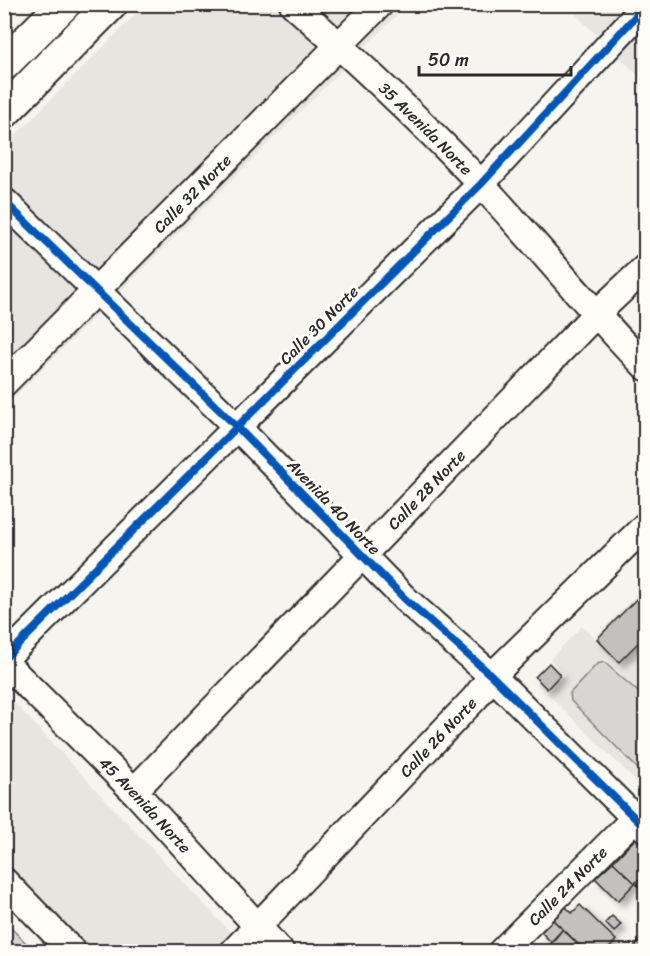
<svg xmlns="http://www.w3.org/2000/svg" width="650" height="956" font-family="Sriracha,sans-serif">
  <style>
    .built { fill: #e6e5e0 }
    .grass { fill: url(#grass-tufts); stroke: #81807e; stroke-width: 1.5 }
    .pitch { fill: #d7d6d2; stroke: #81807e; stroke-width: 1.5 }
    .building { fill: #c2c1be; stroke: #2b2b2b; stroke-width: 1.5; filter: url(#shadow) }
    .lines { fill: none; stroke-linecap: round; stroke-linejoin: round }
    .minor-casing { stroke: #2b2b2b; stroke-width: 30 }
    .major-casing { stroke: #2b2b2b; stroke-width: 36 }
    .minor { stroke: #fdfcf7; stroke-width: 26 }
    .major { stroke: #fdfcf7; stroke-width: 32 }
    .cycleway-casing { stroke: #fdfcf7; stroke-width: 11 }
    .cycleway { stroke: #0057b8; stroke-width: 8 }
    .labels { text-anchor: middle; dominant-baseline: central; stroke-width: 6; stroke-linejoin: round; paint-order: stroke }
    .street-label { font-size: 16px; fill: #2b2b2b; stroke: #fdfcf7 }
  </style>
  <defs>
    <pattern id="grass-tufts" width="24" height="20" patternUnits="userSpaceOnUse" patternTransform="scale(1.5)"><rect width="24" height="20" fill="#d7d6d2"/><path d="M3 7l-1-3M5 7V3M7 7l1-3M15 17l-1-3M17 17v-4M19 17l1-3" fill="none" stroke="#b9b8b4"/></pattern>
    <filter id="shadow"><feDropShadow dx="5.5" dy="5.5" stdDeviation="3" flood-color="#0004"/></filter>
  </defs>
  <rect width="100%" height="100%" fill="#f5f4ef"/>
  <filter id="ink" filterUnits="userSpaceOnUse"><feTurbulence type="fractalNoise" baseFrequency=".0167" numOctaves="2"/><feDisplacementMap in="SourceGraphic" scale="12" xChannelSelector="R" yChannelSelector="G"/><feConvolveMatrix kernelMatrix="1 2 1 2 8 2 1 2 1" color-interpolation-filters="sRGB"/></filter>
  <g filter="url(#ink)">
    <path class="built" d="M145 5H407L5 406V146Z
      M566 5H645V82Z
      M645 586V698L610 665 577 709 645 776V790L547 693 565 674 550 659 582 626 595 638Z
      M4 692 248 951H87L5 864Z"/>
    <path class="grass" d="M81 5H93L5 94V81Z
      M4 900 11 906 10 927 34 951H5Z"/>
    <path class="pitch" d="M604 662 645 698V776L571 701 570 693 597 664Z"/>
    <path class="building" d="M646 589V635L619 662 597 639Z
      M549 663 560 675 547 689 535 677Z
      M638 836 646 844V873L635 883 613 862Z
      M613 862 635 883 618 901 595 878Z
      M646 873V893L635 883Z
      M580 905 616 940 606 952H586L553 920 566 907 572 913Z
      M612 916 621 924 614 932 605 923Z
      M553 920 563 929 551 942 541 932Z
      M563 929 586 952H544Z
      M646 935V952H629Z"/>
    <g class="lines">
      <defs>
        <g id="minor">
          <path id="s1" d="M293 4C358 62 422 121 481 184 537 244 588 308 646 367"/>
          <path d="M4 201 236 426 405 599 492 676 646 829"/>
          <path id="s2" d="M4 383 380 4"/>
          <path d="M4 659 481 184 646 5"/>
          <path id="s3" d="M4 662 134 791 281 952"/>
          <path id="s4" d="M134 791 595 315 646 267"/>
          <path d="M4 881 73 952"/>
          <path id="s5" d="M233 952 475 698 492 676 646 525"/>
          <path id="s6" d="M501 952 635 818"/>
        </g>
        <path id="major" d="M4 64 64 4
          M4 112 111 4"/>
      </defs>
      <use href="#minor" class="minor-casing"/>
      <use href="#major" class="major-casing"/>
      <use href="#minor" class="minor"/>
      <use href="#major" class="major"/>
      <defs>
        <path id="cycleway" d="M4 201 236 426 405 599 492 676 646 829
          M4 659 481 184 646 5"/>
      </defs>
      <use href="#cycleway" class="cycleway-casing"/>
      <use href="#cycleway" class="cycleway"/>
    </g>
  </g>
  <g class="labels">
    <g class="street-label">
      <text stroke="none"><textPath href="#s1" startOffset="182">35 Avenida Norte</textPath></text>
      <text stroke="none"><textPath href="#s2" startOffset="267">Calle 32 Norte</textPath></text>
      <text transform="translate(319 325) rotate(-45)">Calle 30 Norte</text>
      <text stroke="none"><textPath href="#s4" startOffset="420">Calle 28 Norte</textPath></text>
      <text transform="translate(334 507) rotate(46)">Avenida 40 Norte</text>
      <text stroke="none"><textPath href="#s5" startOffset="297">Calle 26 Norte</textPath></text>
      <text stroke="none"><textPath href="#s3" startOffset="201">45 Avenida Norte</textPath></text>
      <text stroke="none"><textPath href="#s6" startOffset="94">Calle 24 Norte</textPath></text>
    </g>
  </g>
  <rect width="650" height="956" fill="none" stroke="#fdfcf7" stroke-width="24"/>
  <rect x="12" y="12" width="626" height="932" fill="none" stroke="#2b2b2b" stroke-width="2" filter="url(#ink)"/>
  <path d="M419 66v9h152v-9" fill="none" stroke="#2b2b2b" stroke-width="3"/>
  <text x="428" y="66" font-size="18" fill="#2b2b2b" stroke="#fdfcf7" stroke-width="4.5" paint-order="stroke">50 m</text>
</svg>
